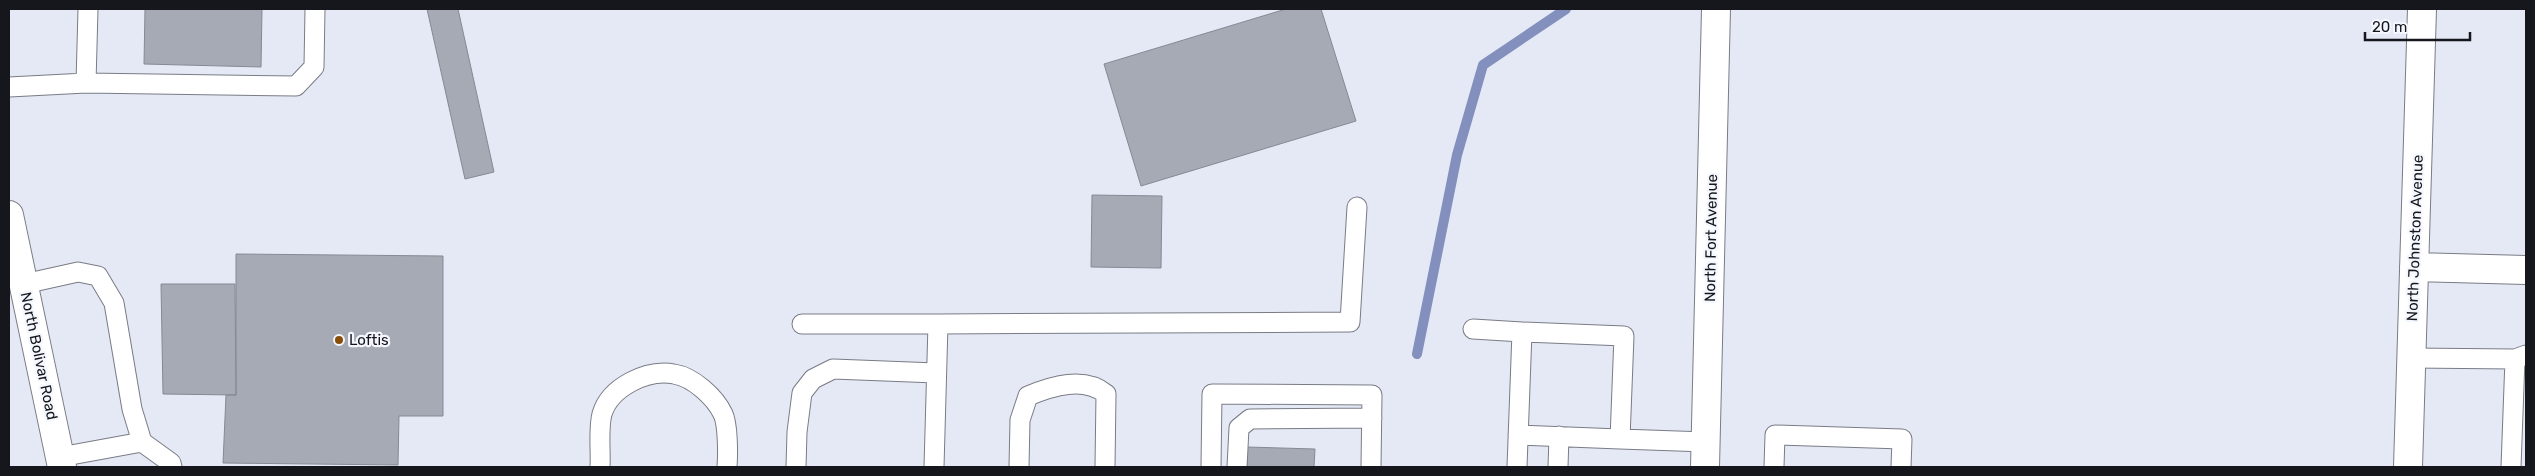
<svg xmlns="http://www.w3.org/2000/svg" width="2535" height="476" font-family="Rubik,sans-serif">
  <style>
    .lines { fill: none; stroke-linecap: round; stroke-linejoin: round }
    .stream { stroke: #838fbc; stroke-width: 10 }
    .building { fill: #a6aab5; stroke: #868994 }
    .service-casing { stroke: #797c86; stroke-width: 21 }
    .minor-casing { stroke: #797c86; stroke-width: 30 }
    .service { stroke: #fff; stroke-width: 19 }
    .minor { stroke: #fff; stroke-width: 28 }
    .poi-dot { fill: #884e05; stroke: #f4f7fe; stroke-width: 2 }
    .labels { text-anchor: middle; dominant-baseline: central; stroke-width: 4.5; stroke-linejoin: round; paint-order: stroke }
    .street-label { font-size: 15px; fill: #16171c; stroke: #f4f7fe }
    .poi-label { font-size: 15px; fill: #16171c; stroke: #f4f7fe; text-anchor: start }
  </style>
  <rect width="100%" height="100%" fill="#e5e9f5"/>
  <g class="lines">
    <path class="stream" d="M1417 354 1457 155 1483 65 1566 9"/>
  </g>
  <path class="building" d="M145 9H262L261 67 144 64Z
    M427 9H458L494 172 465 179Z
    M1286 9H1321L1356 121 1141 186 1104 64Z
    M1092 195 1162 196 1161 268 1091 267Z
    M236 254 443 256V416H399L398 465 223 463 226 395H236Z
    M161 284H235L236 395 163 394Z
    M1247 447 1315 449 1314 467H1247Z"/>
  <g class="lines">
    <defs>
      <path id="service" d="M86 83 88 9
        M9 87 86 83 296 86 314 67 315 9
        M24 284 78 272 98 276 114 303 132 409 142 442
        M802 324H938
        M1473 329 1522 332
        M2411 358 2515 359
        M1518 435 1620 439
        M60 457 142 442 171 463 172 467
        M600 467C601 451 598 429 602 414 610 387 647 369 674 374 693 377 715 397 723 414 728 424 728 455 727 467
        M796 467 797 432 802 393 813 379 833 369 936 373
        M934 467 938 324 1350 322 1357 207
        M1019 467 1020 420 1028 396C1052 386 1084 376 1106 394L1105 467
        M1211 467 1212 394 1372 395 1371 467
        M1237 467 1239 428 1250 419 1372 418
        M1517 467 1522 332 1624 336 1620 439 1706 442
        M1558 467 1559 436
        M1774 467 1775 435 1902 439 1901 467
        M2511 467 2515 359 2526 355"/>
      <path id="minor" d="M9 215 62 467
        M2414 267 2526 270
        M1705 467 1716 9
        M2408 467 2422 9"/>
    </defs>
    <use href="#service" class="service-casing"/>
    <use href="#minor" class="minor-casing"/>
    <use href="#service" class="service"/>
    <use href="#minor" class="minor"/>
  </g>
  <circle class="poi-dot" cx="339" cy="340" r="5"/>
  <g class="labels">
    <g class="street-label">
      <text transform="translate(1711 238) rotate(-89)">North Fort Avenue</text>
      <text transform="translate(2415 238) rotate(-88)">North Johnston Avenue</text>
      <text transform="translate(39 356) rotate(78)">North Bolivar Road</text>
    </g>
    <g class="poi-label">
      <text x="349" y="340">Loftis</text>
    </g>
  </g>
  <rect width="2535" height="476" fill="none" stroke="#16171c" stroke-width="20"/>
  <path d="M2365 32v8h105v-8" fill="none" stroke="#16171c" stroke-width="2.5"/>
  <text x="2372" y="32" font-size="15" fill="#16171c" stroke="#f4f7fe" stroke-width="4" paint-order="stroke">20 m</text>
</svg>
